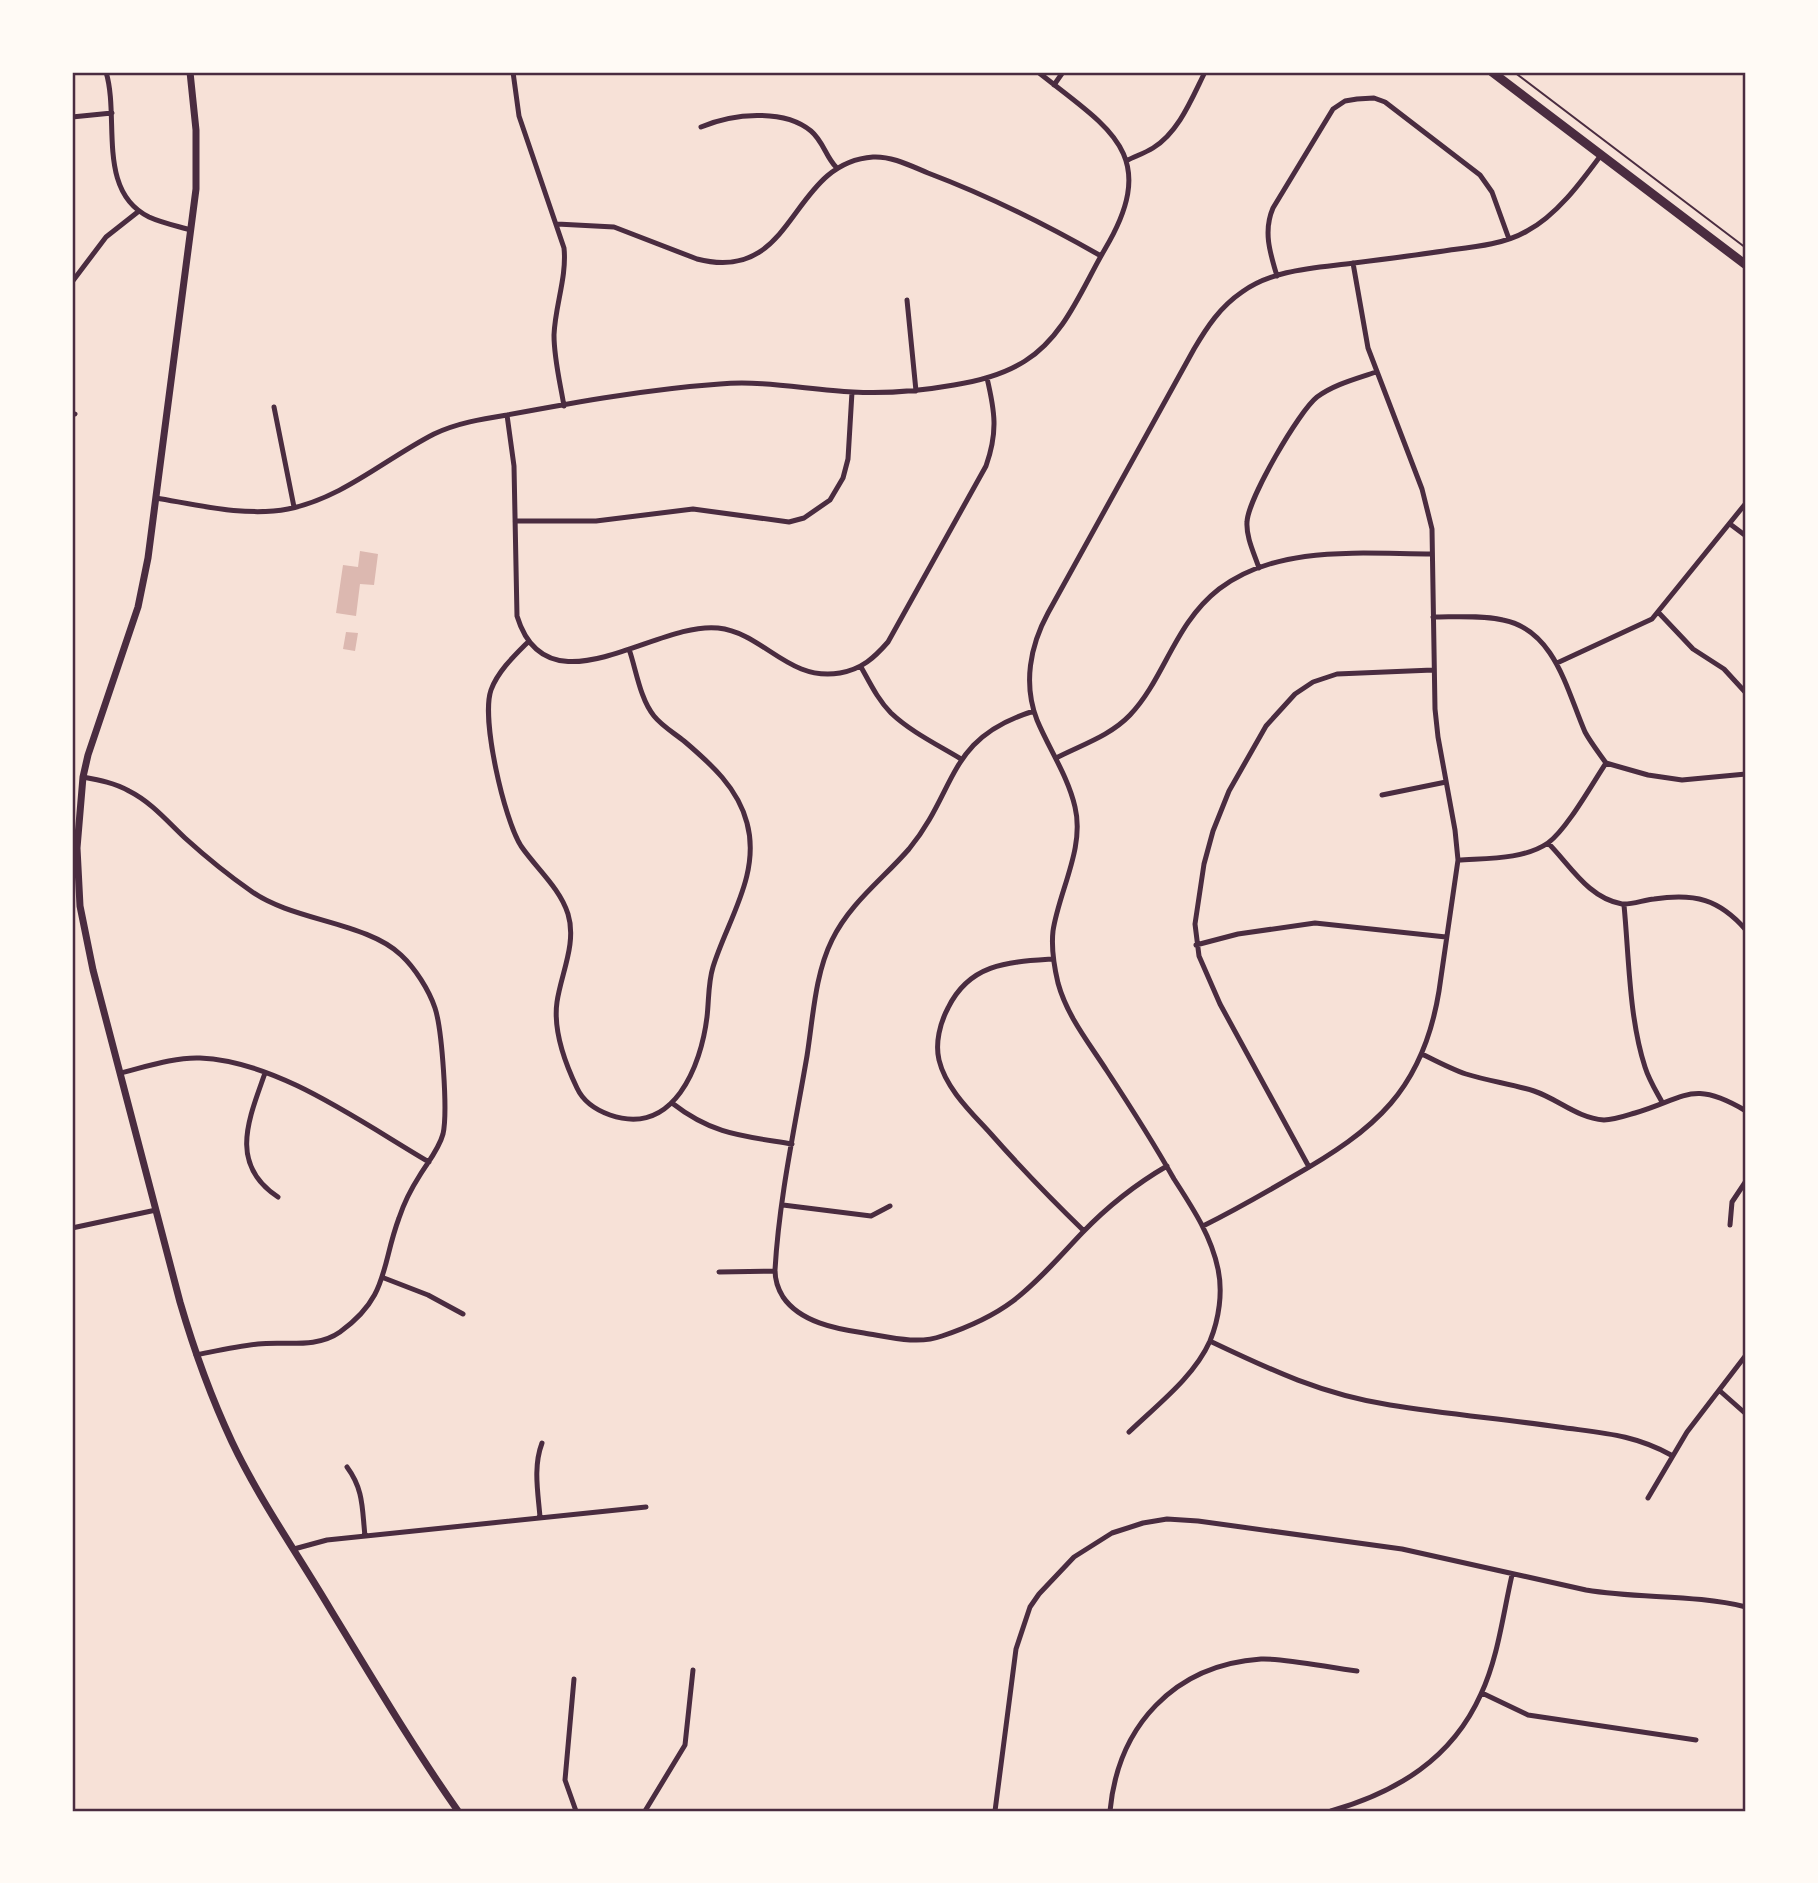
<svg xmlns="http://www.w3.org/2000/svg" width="1818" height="1883" font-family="'Fira Sans',sans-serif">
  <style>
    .water { fill: #dcb8b0 }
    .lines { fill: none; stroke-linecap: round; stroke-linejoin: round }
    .path { stroke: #4a2c40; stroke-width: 2 }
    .minor { stroke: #4a2c40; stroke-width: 5 }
    .tertiary { stroke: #4a2c40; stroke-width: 7 }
    .primary { stroke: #4a2c40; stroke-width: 9 }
    .neatline { fill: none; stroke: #4a2c40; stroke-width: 2.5 }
  </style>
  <rect width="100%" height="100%" fill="#f7e1d7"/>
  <path class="water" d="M360 551 378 554 374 585 360 584 356 616 336 613 343 565 358 567Z
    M346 632 358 633 355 651 343 649Z"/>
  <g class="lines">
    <path class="path" d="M1514 72 1746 248"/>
    <path class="minor" d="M106 72C120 118 96 191 149 217 162 223 177 226 191 230
      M513 72 519 116 564 248C567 277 555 306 554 335 554 359 560 382 564 406
      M1054 85 1063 72
      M72 117 112 113
      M701 127C732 114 783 108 811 131 823 141 826 157 836 167
      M1128 160C1136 156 1145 153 1153 148 1179 132 1192 98 1205 72
      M557 224 614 227 697 259C797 285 788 163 873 157 892 156 911 166 928 173 989 196 1045 224 1101 256
      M1277 276C1270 253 1263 231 1273 208L1333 109 1345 101 1357 99 1374 98 1385 102 1480 175 1492 192 1509 239
      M72 282 106 237 139 211
      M907 300 916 391
      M274 407 294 507
      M72 413 75 414
      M507 415 514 466 517 616C547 715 656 621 718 628 764 633 788 682 840 673 862 669 874 658 888 642L986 466C998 432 995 412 987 378
      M156 498C198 505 246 517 288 509 343 498 385 459 434 434 457 423 482 419 507 415 577 402 649 389 720 384 764 380 809 390 853 392 887 394 920 391 954 385 979 381 1003 375 1025 361 1065 336 1082 288 1105 249 1162 153 1108 128 1038 72
      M515 521H596L693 509 789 522 804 518 830 500 843 478 848 459 852 392
      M1730 524 1746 536
      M1259 568C1254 553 1246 537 1247 522 1248 499 1299 411 1317 397 1335 384 1356 379 1376 372
      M1659 613 1693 649 1724 669 1746 693
      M1433 617C1456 617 1480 615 1503 620 1555 630 1567 691 1585 732 1591 743 1599 753 1606 763L1648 775 1682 780 1746 774
      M528 642C515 655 498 671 491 690 481 719 504 819 521 846 536 868 560 888 568 914 577 943 561 974 557 1002 553 1030 565 1063 577 1088 583 1101 596 1110 610 1115 674 1137 701 1066 707 1017 709 1000 708 983 713 967 727 921 761 874 747 823 738 788 711 764 684 741 674 733 662 726 654 716 640 699 636 669 629 649
      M1557 663 1652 619 1746 503
      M861 667C870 683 878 700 891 713 911 732 938 745 961 759
      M1034 711C946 738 958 789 909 849 883 879 850 903 832 940 815 974 813 1018 807 1056 795 1126 779 1199 775 1270 775 1279 778 1289 783 1297 800 1322 836 1329 864 1333 889 1337 918 1345 942 1336 966 1328 993 1316 1013 1301 1039 1281 1060 1256 1082 1233 1107 1207 1136 1184 1167 1166
      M1056 758C1081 745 1110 736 1130 715 1165 678 1174 624 1219 589 1278 544 1363 554 1432 554
      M83 777C99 780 115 783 129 791 151 802 167 821 185 838 206 857 228 875 251 891 292 921 367 922 401 955 415 968 429 990 435 1008 442 1029 448 1112 443 1134 439 1149 428 1162 420 1175 411 1189 404 1203 399 1218 381 1266 389 1297 340 1332 316 1349 285 1341 258 1344 237 1346 216 1351 196 1355
      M1382 795 1446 782
      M1548 843C1570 865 1588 898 1622 904 1631 905 1644 900 1654 899 1695 893 1719 899 1746 930
      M1458 860C1486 858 1523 860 1548 843 1567 829 1592 784 1606 763
      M1624 905C1629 957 1629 1018 1645 1067 1649 1080 1656 1091 1662 1102
      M1196 945 1238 934 1315 923 1446 937
      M1053 959C1009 962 970 963 948 1008 940 1023 935 1043 939 1060 946 1089 972 1113 991 1134 1021 1168 1052 1200 1084 1231
      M1422 1054C1436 1061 1451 1069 1466 1074 1488 1081 1512 1084 1534 1091 1558 1099 1577 1118 1604 1120 1614 1120 1625 1116 1635 1113 1686 1098 1692 1079 1746 1111
      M120 1073C145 1067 174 1057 200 1058 278 1061 362 1123 429 1162
      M265 1073C249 1119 228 1164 278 1197
      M672 1103C713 1135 743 1136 792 1144
      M1309 1167 1220 1004 1199 956 1195 924 1204 864 1213 831 1229 791 1266 726 1295 694 1313 682 1337 674 1433 670
      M783 1205 871 1216 890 1206
      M1730 1225 1732 1202 1746 1181
      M1203 1226C1233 1211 1263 1194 1292 1177 1375 1130 1423 1090 1439 991L1458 860 1455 830 1438 737 1435 709 1432 529 1422 489 1368 348 1353 263
      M72 1228 156 1210
      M719 1272 775 1271
      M384 1278 428 1295 463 1314
      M1210 1341C1271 1370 1321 1394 1390 1405 1446 1414 1503 1419 1559 1427 1601 1433 1633 1434 1671 1455
      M1720 1391 1746 1414
      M1129 1432C1157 1405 1194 1377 1210 1341 1219 1319 1223 1292 1218 1269 1211 1235 1192 1207 1174 1179 1153 1142 1130 1106 1107 1071 1089 1043 1067 1016 1058 983 1054 966 1051 949 1053 931 1059 891 1085 848 1075 807 1068 776 1049 749 1037 720 1023 684 1030 646 1048 613L1194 349C1207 327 1220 307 1242 292 1274 269 1316 268 1354 263 1386 259 1418 255 1450 250 1475 247 1505 244 1527 231 1557 215 1581 182 1601 155
      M347 1467C364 1490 362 1509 365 1536
      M1648 1498 1687 1432 1746 1355
      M540 1517C538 1492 533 1467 542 1443
      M294 1549 327 1540 646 1507
      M574 1679 565 1780 576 1811
      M1482 1693 1528 1715 1696 1740
      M645 1811 685 1745 693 1670
      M995 1811 1016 1649 1030 1607 1039 1594 1074 1557 1112 1533 1143 1523 1167 1519 1198 1521 1402 1549 1586 1590C1639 1599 1694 1594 1746 1607
      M1110 1811C1118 1726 1174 1665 1261 1659 1286 1658 1330 1668 1357 1671
      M1331 1811C1397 1792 1452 1759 1481 1694 1498 1658 1503 1614 1512 1575"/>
    <path class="tertiary" d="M190 72 196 130V189L148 558 138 607 88 755 83 777 77 848 80 906 93 970 180 1302C194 1350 211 1397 232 1442 260 1501 299 1556 332 1612 373 1679 413 1747 458 1811"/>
    <path class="primary" d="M1492 72 1746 265"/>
  </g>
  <rect width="1818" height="1883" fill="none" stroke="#fffaf5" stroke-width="147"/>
  <rect x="74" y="74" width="1670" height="1736" class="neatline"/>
</svg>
